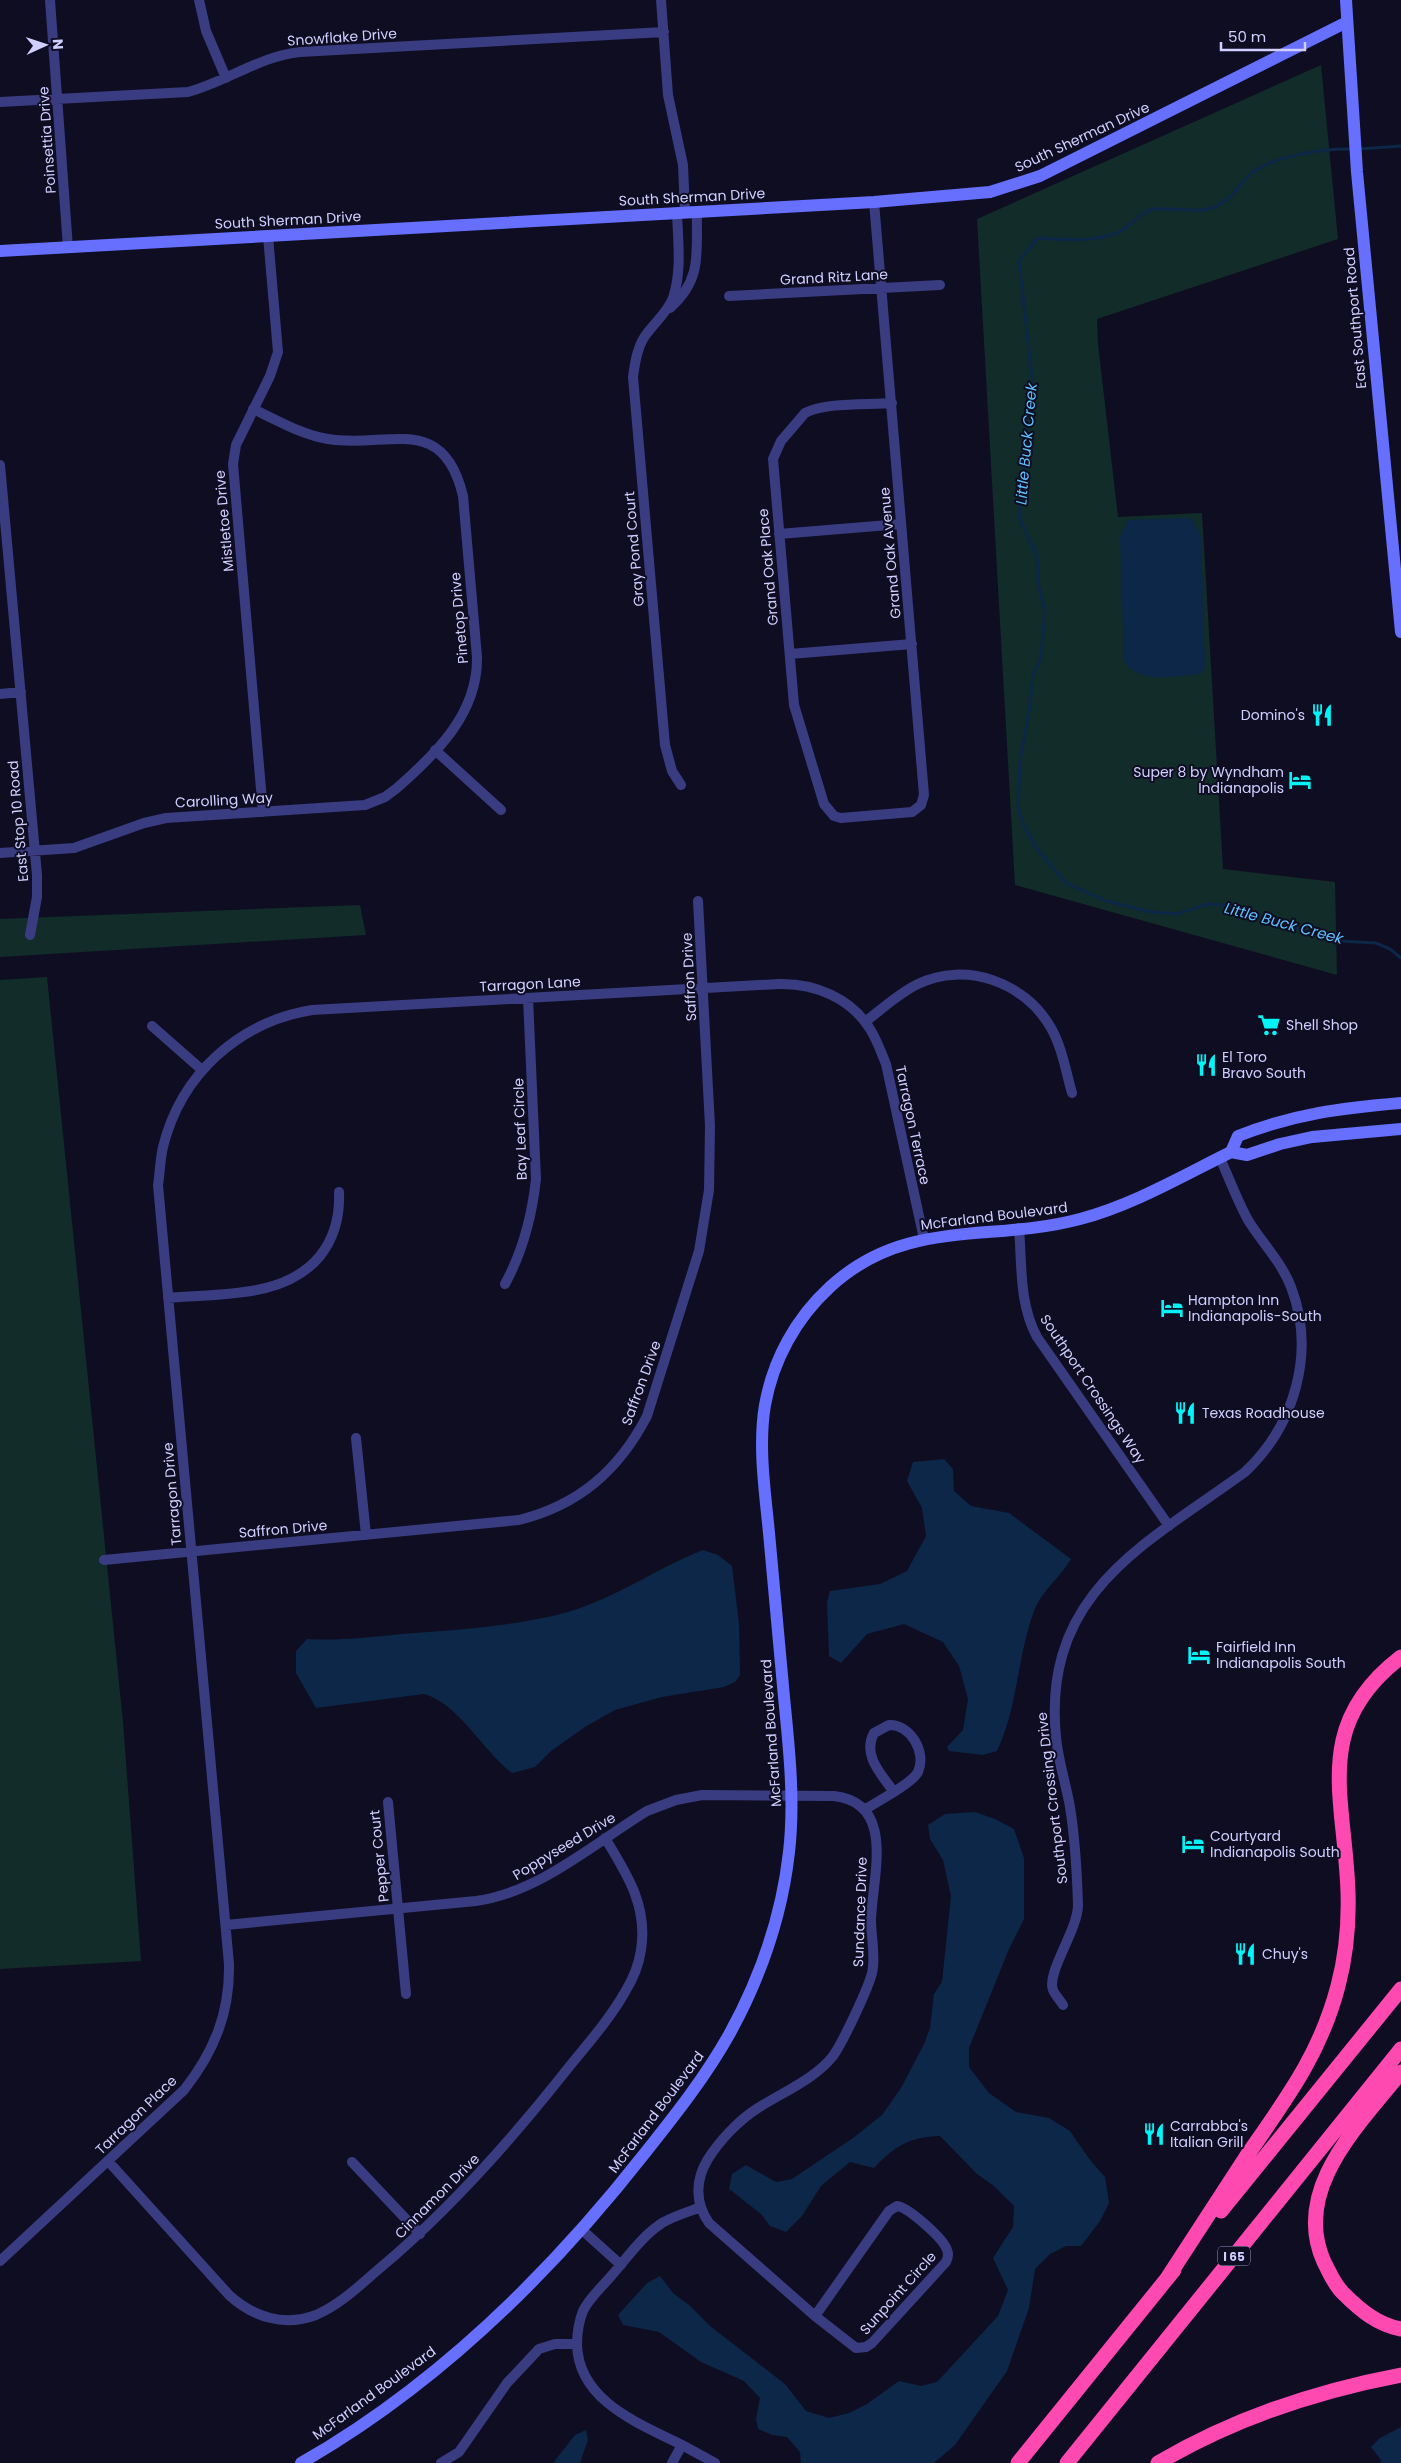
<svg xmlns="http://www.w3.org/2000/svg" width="1401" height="2463" font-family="Poppins,sans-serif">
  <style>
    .green { fill: #112c29 }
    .water { fill: #0c2747 }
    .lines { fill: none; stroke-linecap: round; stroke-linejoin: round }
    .stream { stroke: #0c2747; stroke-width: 3 }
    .street { stroke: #393c81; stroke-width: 10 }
    .secondary { stroke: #666ffe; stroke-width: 12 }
    .highway { stroke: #fe4ab0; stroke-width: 15 }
    .labels { text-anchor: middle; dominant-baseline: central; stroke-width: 4; stroke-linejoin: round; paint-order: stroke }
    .shield { fill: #0f0d22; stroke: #9695bd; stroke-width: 1 }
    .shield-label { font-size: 12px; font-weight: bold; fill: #d0cfff }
    .street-label { font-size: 14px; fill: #d0cfff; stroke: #0f0d22 }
    .poi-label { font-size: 14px; fill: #d0cfff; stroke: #0f0d22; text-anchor: start }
    .water-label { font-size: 15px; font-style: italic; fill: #5dc1fe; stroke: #0f0d22 }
  </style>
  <rect width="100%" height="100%" fill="#0f0d22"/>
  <path class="green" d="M1321 65 1338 239 1097 319 1098 344 1118 517 1202 513 1223 869 1335 882 1337 975 1015 885 977 219Z
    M360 905 366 935 0 957V919Z
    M47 977 123 1722 141 1961 0 1969V980Z"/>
  <path class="water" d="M1183 518H1191L1201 536 1205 668 1200 674C1176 676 1139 685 1124 661L1120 537 1128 520Z
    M944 1459 953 1469 954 1491 971 1506 1009 1513 1071 1559C1060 1578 1042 1590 1034 1611 1017 1657 1018 1707 997 1751L983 1755 949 1751 947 1747 963 1730 968 1699 959 1666 943 1642 904 1624 867 1634 841 1663 829 1656 827 1602 830 1591 880 1584 907 1571 926 1536 922 1508 907 1481 913 1462Z
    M703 1550 718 1555 732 1566 739 1624 740 1675 735 1682 724 1687 662 1697 615 1710 585 1727 551 1751 535 1767 512 1773C483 1751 458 1703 424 1694L316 1708 296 1673V1651L307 1639C339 1641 370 1637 402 1634 454 1630 518 1626 568 1612 616 1598 657 1568 703 1550Z
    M975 1812 995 1819 1014 1829 1024 1858V1919L1009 1949 969 2048V2067L989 2093 1016 2112 1049 2118 1070 2131 1090 2160 1105 2177 1109 2203 1100 2221 1081 2246H1066L1050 2254 1035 2269 1029 2308 1007 2371 955 2445 934 2463H801L800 2452 787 2437 772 2435 758 2429 756 2419 760 2398 744 2381 701 2362 659 2332 623 2325 618 2315 647 2283 660 2276 673 2293 689 2305 710 2326 785 2384 806 2411 829 2418 849 2413 867 2404 899 2381 921 2386 937 2382 998 2316 1008 2290 993 2258 1013 2227 1014 2206 994 2186 977 2174 940 2136C909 2137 895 2146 874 2168L850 2162 821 2186 802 2216 786 2232 770 2226 761 2214 729 2189 732 2174 746 2165 776 2182 792 2179 853 2138 882 2115 901 2088 924 2044 930 2028 934 1994 942 1982 951 1896 943 1860 930 1839 928 1825 945 1814Z
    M1401 2427V2463H1380L1381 2460 1371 2447 1380 2438Z
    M586 2430 588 2440 580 2463H553L575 2435Z"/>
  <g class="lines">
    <path class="stream" d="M1352 149C1325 148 1272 156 1251 174 1238 185 1232 200 1215 207 1196 214 1175 207 1155 209 1139 211 1130 228 1117 233 1092 242 1064 240 1038 238L1019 261 1033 386 1027 416 1025 457 1019 518 1037 556 1038 583 1045 612 1041 658 1033 675 1030 706 1020 761 1018 808 1024 826 1037 849 1066 883 1106 901 1151 912 1176 914 1208 904 1223 905 1340 941 1376 943 1390 949 1401 958
      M1359 149 1401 146"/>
    <path class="street" d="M50 0 68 248
      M199 0 206 31 226 78
      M661 0 668 95 683 165 685 212
      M0 102 188 92C226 82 260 56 300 52L664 32
      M874 202 924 795 921 805 912 812 841 818 834 816 824 804 794 705 773 459 781 441 805 413C826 402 867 405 892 403
      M677 213C678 241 682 271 673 298 667 313 654 323 645 336 637 348 635 363 633 377L665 745 672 771 681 785
      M729 296 940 285
      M670 308C703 279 696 252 697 212
      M0 465 37 875V897L30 935
      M779 534 901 524
      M790 654 912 644
      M0 694 21 692
      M435 750 501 810
      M263 812 233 464 236 445 270 376 278 352 268 236
      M0 853 74 848 144 823 166 818 365 805 385 797 397 788C437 753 478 713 477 657L463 496C443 411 387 449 328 439 302 435 277 420 253 409
      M865 1022C882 1009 899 993 918 984 966 961 1025 982 1051 1028 1062 1047 1066 1072 1072 1093
      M152 1026 202 1070
      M1019 1228C1022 1265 1019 1304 1037 1337L1169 1526
      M505 1284C523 1251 532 1216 536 1179L528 998
      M168 1298C219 1293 285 1299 320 1256 335 1237 340 1215 339 1192
      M356 1438 366 1535
      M104 1560 519 1520C579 1505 619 1470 647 1416L699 1251 709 1190 710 1126 698 901
      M889 1725C910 1724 927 1752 918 1772 913 1781 902 1786 894 1792 881 1774 862 1755 874 1733Z
      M388 1802 406 1994
      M864 1810 894 1792
      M226 1925 476 1901C540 1892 593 1844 647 1811L676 1800 702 1795 834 1796C897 1803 872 1878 871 1920 871 1937 876 1957 872 1973 868 1989 843 2042 833 2056 815 2079 783 2092 758 2108 739 2120 720 2140 708 2159 695 2180 695 2203 709 2223L815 2316
      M1063 2005C1060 2000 1055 1995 1053 1990 1046 1973 1078 1930 1078 1905 1077 1873 1075 1838 1070 1807 1066 1784 1058 1760 1056 1737 1042 1592 1146 1544 1245 1472 1295 1425 1316 1352 1291 1287 1281 1261 1262 1243 1248 1220 1237 1200 1229 1178 1220 1158
      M108 2161 229 2295C253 2317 284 2327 316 2315 340 2305 360 2285 380 2268 448 2211 506 2146 561 2077 583 2049 608 2022 625 1992 633 1979 639 1964 641 1950 648 1906 627 1874 605 1838
      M352 2162 420 2234
      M897 2206C908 2207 944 2239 947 2250 949 2254 948 2258 946 2262L872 2343 866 2347 856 2348 815 2316 889 2211Z
      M581 2229 621 2265
      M0 2261 184 2090C214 2052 230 2013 229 1964L158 1185C160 1172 160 1160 163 1147 181 1074 239 1022 312 1010L779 984C814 983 851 998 870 1029 877 1040 881 1052 886 1064L924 1239
      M682 2445C638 2423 579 2401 577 2345 577 2334 579 2321 583 2311 590 2297 602 2287 612 2275 627 2258 642 2236 662 2223 674 2216 688 2212 701 2207
      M441 2463 459 2452 507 2383 539 2349 555 2344H577
      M672 2463 682 2445 715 2463"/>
    <path class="secondary" d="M1346 0 1357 172 1401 632
      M0 251 874 202 990 192 1040 176 1347 22
      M1231 1152 1238 1136C1293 1114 1342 1108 1401 1103
      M301 2463C436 2386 550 2274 645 2153 676 2114 706 2076 730 2033 760 1978 782 1915 789 1852 795 1800 789 1748 784 1697 779 1642 774 1587 769 1533 765 1491 758 1446 765 1405 773 1360 796 1318 830 1287 906 1217 990 1243 1080 1219 1133 1205 1182 1176 1231 1152L1247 1155 1280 1144 1312 1137 1401 1129"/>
    <path class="highway" d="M1401 2072C1360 2124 1291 2189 1324 2262 1330 2273 1334 2285 1344 2294 1360 2310 1378 2325 1401 2329
      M1221 2211 1401 1989
      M1168 2277C1194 2237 1220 2197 1246 2157 1286 2099 1320 2055 1338 1986 1346 1956 1349 1923 1348 1892 1345 1797 1311 1726 1401 1657
      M1018 2463 1174 2270
      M1067 2463 1401 2049
      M1158 2463C1233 2419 1316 2391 1401 2375"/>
  </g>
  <defs>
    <symbol id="restaurant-bare" viewBox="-9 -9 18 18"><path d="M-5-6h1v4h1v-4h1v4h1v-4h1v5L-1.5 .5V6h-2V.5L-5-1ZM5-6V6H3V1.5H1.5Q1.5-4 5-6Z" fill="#01f4f8" stroke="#0f0d22" stroke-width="2.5" paint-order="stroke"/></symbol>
    <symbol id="hotel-bare" viewBox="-9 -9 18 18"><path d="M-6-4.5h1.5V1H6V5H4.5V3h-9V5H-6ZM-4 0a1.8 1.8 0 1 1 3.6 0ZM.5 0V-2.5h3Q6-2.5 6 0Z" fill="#01f4f8" stroke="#0f0d22" stroke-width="2.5" paint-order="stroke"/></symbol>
    <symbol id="supermarket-bare" viewBox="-9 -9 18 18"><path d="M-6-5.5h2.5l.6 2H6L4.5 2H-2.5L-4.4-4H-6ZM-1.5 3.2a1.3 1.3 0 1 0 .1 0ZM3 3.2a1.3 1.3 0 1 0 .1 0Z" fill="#01f4f8" stroke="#0f0d22" stroke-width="2.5" paint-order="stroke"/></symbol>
  </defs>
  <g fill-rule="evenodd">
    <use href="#restaurant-bare" x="1306" y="699" width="32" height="32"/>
    <use href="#hotel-bare" x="1284" y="764" width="32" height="32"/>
    <use href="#supermarket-bare" x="1253" y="1009" width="32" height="32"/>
    <use href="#restaurant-bare" x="1190" y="1049" width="32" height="32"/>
    <use href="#hotel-bare" x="1156" y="1292" width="32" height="32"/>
    <use href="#restaurant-bare" x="1169" y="1397" width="32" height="32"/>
    <use href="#hotel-bare" x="1183" y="1639" width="32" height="32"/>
    <use href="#hotel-bare" x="1177" y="1828" width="32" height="32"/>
    <use href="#restaurant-bare" x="1229" y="1938" width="32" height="32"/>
    <use href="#restaurant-bare" x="1138" y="2118" width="32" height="32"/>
  </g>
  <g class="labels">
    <rect class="shield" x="1218" y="2246.5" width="32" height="19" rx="4"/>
    <g class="shield-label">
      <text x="1234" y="2256">I 65</text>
    </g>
    <g class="street-label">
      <text transform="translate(342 37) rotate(-4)">Snowflake Drive</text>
      <text transform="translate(1082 137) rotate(-25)">South Sherman Drive</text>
      <text transform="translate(47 140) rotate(-94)">Poinsettia Drive</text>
      <text transform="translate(692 197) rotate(-3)">South Sherman Drive</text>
      <text transform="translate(288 220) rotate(-3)">South Sherman Drive</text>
      <text transform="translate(834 277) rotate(-3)">Grand Ritz Lane</text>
      <text transform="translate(1355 318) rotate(-95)">East Southport Road</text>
      <text transform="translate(224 521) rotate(-95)">Mistletoe Drive</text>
      <text transform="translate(634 549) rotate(-95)">Gray Pond Court</text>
      <text transform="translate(890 553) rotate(-95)">Grand Oak Avenue</text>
      <text transform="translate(768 567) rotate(-95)">Grand Oak Place</text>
      <text transform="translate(459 618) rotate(-95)">Pinetop Drive</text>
      <text transform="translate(224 800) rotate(-3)">Carolling Way</text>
      <text transform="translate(18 821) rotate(-95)">East Stop 10 Road</text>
      <text transform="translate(689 977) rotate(-93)">Saffron Drive</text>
      <text transform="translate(530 984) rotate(-3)">Tarragon Lane</text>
      <text transform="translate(913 1125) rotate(78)">Tarragon Terrace</text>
      <text transform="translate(520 1129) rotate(-92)">Bay Leaf Circle</text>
      <text transform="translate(994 1216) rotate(-7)">McFarland Boulevard</text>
      <text transform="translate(641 1383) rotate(-70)">Saffron Drive</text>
      <text transform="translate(1093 1389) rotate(56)">Southport Crossings Way</text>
      <text transform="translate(172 1494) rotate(-95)">Tarragon Drive</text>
      <text transform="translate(283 1529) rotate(-5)">Saffron Drive</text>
      <text transform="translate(771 1733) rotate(-94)">McFarland Boulevard</text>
      <text transform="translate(1052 1798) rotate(-97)">Southport Crossing Drive</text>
      <text transform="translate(564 1846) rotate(-31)">Poppyseed Drive</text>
      <text transform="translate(379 1856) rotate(-96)">Pepper Court</text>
      <text transform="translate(860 1912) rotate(-88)">Sundance Drive</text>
      <text transform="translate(656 2112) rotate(-53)">McFarland Boulevard</text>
      <text transform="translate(136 2115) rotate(-44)">Tarragon Place</text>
      <text transform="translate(437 2196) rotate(-45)">Cinnamon Drive</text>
      <text transform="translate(898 2293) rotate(-48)">Sunpoint Circle</text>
      <text transform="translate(374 2393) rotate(-36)">McFarland Boulevard</text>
    </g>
    <g class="poi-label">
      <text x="1305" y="715" text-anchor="end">Domino's</text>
      <text x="1284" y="772" text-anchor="end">Super 8 by Wyndham<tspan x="1284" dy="16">Indianapolis</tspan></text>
      <text x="1286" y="1025">Shell Shop</text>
      <text x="1222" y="1057">El Toro<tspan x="1222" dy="16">Bravo South</tspan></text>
      <text x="1188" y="1300">Hampton Inn<tspan x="1188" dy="16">Indianapolis-South</tspan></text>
      <text x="1202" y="1413">Texas Roadhouse</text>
      <text x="1216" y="1647">Fairfield Inn<tspan x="1216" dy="16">Indianapolis South</tspan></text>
      <text x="1210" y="1836">Courtyard<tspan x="1210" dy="16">Indianapolis South</tspan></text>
      <text x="1262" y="1954">Chuy's</text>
      <text x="1170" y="2126">Carrabba's<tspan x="1170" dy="16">Italian Grill</tspan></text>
    </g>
    <g class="water-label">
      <text transform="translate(1026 444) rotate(-85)">Little Buck Creek</text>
      <text transform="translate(1284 923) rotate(15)">Little Buck Creek</text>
    </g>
  </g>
  <g transform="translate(45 45) rotate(87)" stroke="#0f0d22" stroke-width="4" paint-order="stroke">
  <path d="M0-4L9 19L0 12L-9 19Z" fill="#d0cfff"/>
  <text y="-8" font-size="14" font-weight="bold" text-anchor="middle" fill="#d0cfff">N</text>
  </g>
  <path d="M1221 42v8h84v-8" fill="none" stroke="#d0cfff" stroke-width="2.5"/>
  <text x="1228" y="42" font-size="15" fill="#d0cfff" stroke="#0f0d22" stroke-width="4" paint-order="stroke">50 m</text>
</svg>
